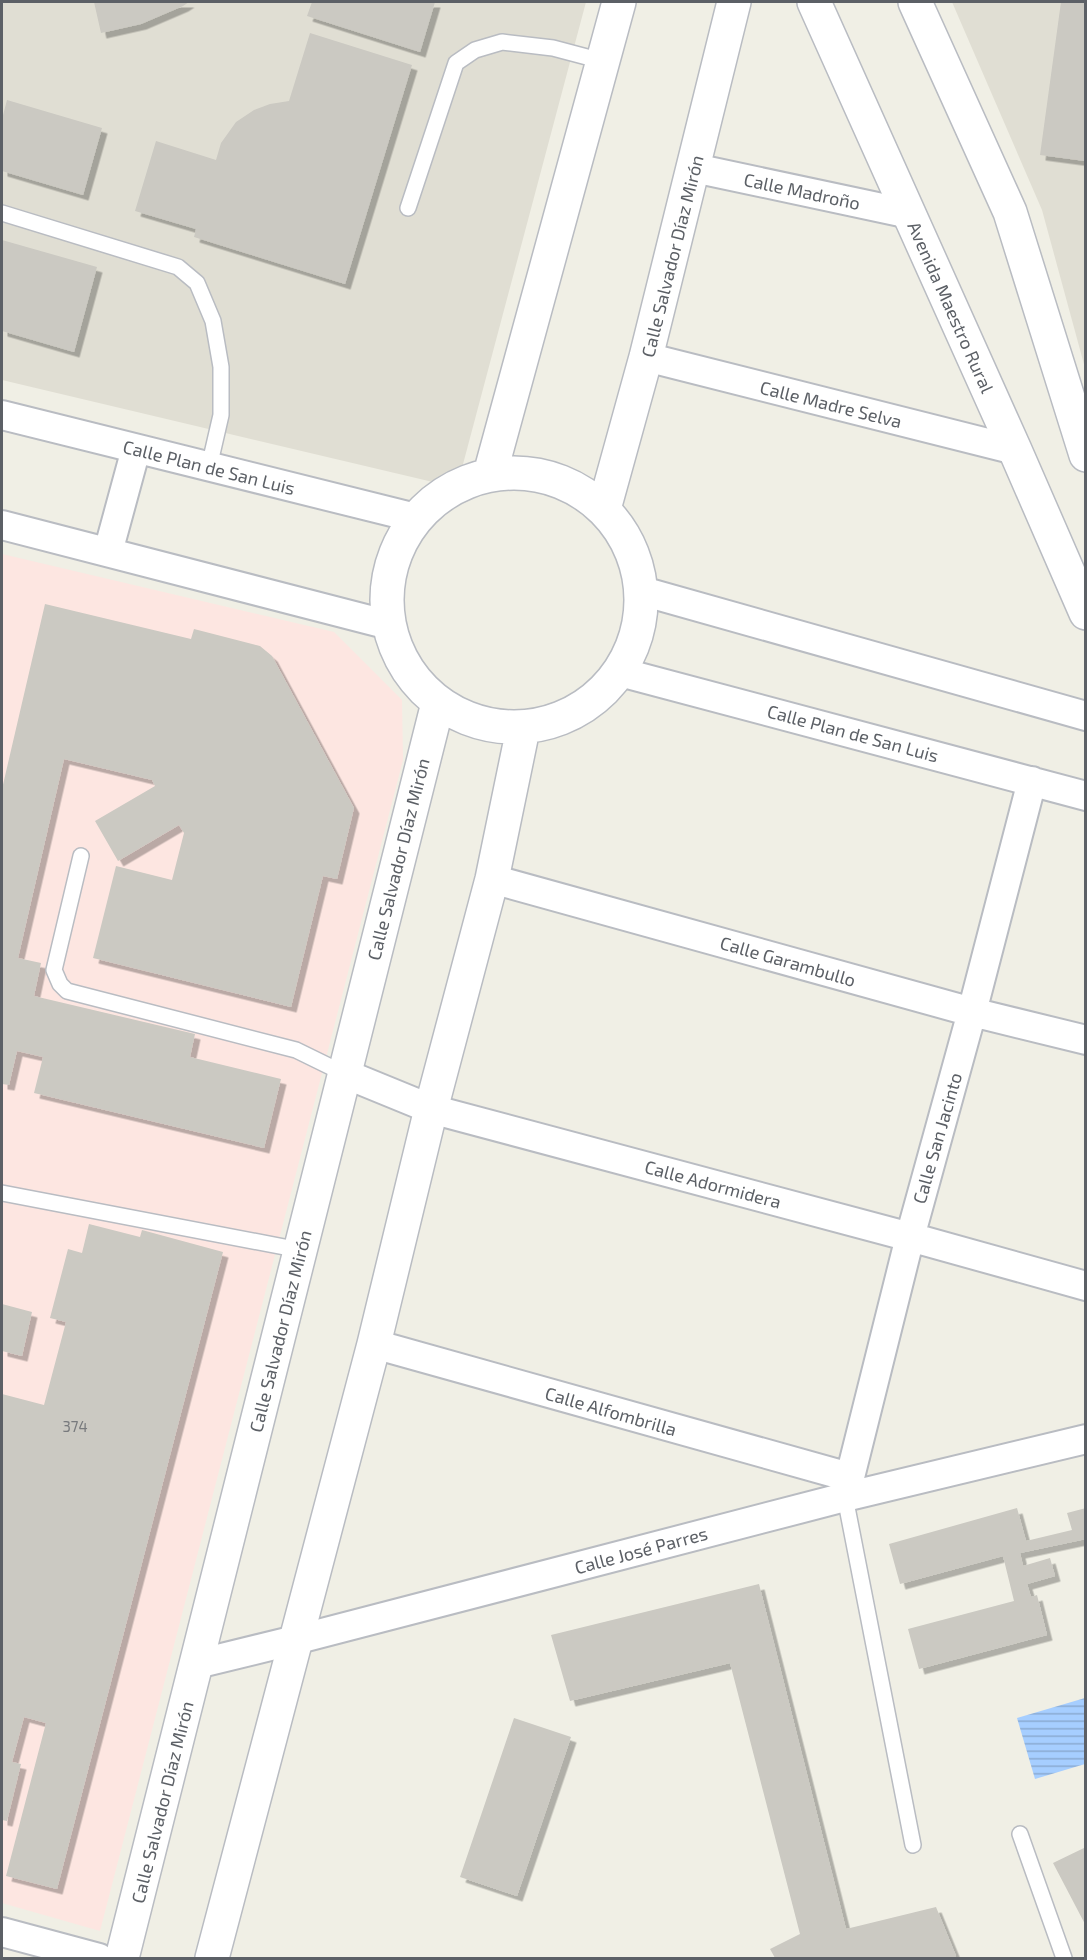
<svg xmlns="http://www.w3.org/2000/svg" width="1087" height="1960" font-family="'Exo 2',sans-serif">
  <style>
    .education { fill: #e0ded3 }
    .medical { fill: #fde6e1 }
    .water { fill: url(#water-rules) }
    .building { fill: #cbc9c2; filter: url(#shadow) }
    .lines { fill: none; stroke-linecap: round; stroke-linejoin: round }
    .service-casing { stroke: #b9bcc2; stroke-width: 18 }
    .minor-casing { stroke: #b9bcc2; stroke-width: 32 }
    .tertiary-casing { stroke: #b9bcc2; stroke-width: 36 }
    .service { stroke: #fff; stroke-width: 15 }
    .minor { stroke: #fff; stroke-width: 28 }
    .tertiary { stroke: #fff; stroke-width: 33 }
    .labels { text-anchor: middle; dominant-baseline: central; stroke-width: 4.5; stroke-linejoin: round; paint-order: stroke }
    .number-label { font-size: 15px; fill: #787a7d }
    .street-label { font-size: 18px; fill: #5c6066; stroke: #fff }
  </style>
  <defs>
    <pattern id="water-rules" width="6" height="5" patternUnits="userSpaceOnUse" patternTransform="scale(1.5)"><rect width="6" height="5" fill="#a6ceff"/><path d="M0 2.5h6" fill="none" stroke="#8aabd2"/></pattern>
    <filter id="shadow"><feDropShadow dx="5.5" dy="5.5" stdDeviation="0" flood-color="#0004"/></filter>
  </defs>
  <rect width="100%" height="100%" fill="#f0efe5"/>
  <path class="education" d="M2 2H586L458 483H455L454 487 2 380Z
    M952 2H1085V368L1042 210Z"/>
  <path class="medical" d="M2 554 334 632 402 700 403 760 100 1931 2 1903Z"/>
  <path class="water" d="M1085 1698V1764L1035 1779 1017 1718Z"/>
  <path class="building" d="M94 2H189L183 6 141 24 101 33Z
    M312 2H435L420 52 307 16Z
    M1061 2H1086L1085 161 1040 155Z
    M310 33 412 65 345 284 194 237 196 229 135 211 156 141 216 160 221 143 236 122 254 110 270 104 289 101Z
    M7 100 102 128 83 195 2 171V119Z
    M2 240 97 267 74 352 2 331Z
    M45 604 191 639 194 629 260 646 272 656 354 808 337 879 323 876 291 1007 93 958 116 866 172 880 184 833 179 825 118 861 95 821 155 786 152 780 64 759 18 958 41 963 34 996 195 1034 190 1057 281 1079 264 1148 34 1093 43 1057 17 1051 9 1085 2 1084V789Z
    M89 1224 140 1237 142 1230 223 1252 57 1889 6 1876 46 1723 24 1717 12 1762 21 1764 7 1821 2 1820V1394L44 1405 66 1322 50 1318 68 1249 82 1253Z
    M2 1304 32 1312 22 1356 2 1351Z
    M1017 1508 1026 1541 1072 1530 1067 1513 1086 1508V1539L1020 1553 1023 1566 1050 1558 1055 1576 1027 1584 1031 1597 1037 1595 1047 1635 919 1669 908 1629 1014 1601 1003 1556 900 1584 889 1544Z
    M759 1584 846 1929 936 1907 956 1956 951 1958H775L770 1949 800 1934 730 1663 570 1701 551 1635Z
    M514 1718 571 1737 517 1896 460 1877Z
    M1086 1847V1926L1053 1863Z"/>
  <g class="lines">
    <defs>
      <path id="service" d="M408 208 456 63 475 50 502 42 553 48 602 61
        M2 213 178 267 197 283 213 321 221 367V415L209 467
        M81 856 54 970 60 984 67 991 296 1050 343 1073
        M2 1193 300 1250
        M845 1497 913 1845
        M1020 1834 1064 1958"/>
      <path id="minor" d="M694 168 910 214
        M646 357 1015 450
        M2 415 416 518
        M2 525 389 625
        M108 552 136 449
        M642 591 1086 716
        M620 672 1086 796
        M492 879 972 1012 1086 1040
        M343 1073 431 1109 910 1237 1086 1286
        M374 1344 849 1477
        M845 1497 910 1237 972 1012 1032 781
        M197 1664 295 1640 845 1497 1086 1439
        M2 1932 99 1958"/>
      <path id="tertiary" d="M814 2 1015 450 1086 613
        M915 2 1010 212 1086 455
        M387 600a127 127 0 1 1 254 0a127 127 0 1 1-254 0Z
        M490 474 619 2
        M604 509 646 357 734 2
        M122 1958 438 703
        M212 1958 374 1344 431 1109 492 879 523 729"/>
    </defs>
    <use href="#service" class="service-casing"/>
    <use href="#minor" class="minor-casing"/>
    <use href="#tertiary" class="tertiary-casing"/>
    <use href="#service" class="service"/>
    <use href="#minor" class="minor"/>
    <use href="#tertiary" class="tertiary"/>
  </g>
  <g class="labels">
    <g class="number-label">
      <text x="75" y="1426">374</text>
    </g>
    <g class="street-label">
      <text transform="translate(802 191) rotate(12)">Calle Madroño</text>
      <text transform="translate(672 256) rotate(-76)">Calle Salvador Díaz Mirón</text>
      <text transform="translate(951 307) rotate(66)">Avenida Maestro Rural</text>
      <text transform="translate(831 404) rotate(14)">Calle Madre Selva</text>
      <text transform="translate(209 467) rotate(14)">Calle Plan de San Luis</text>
      <text transform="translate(853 733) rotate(15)">Calle Plan de San Luis</text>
      <text transform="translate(398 859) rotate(-76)">Calle Salvador Díaz Mirón</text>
      <text transform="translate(788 961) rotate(16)">Calle Garambullo</text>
      <text transform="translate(937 1138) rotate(-74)">Calle San Jacinto</text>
      <text transform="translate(713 1184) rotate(15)">Calle Adormidera</text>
      <text transform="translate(280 1331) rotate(-76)">Calle Salvador Díaz Mirón</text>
      <text transform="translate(611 1411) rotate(16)">Calle Alfombrilla</text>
      <text transform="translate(641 1550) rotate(-15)">Calle José Parres</text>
      <text transform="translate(162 1802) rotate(-76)">Calle Salvador Díaz Mirón</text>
    </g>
  </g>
  <rect width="1087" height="1960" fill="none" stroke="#5c6066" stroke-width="6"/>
</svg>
